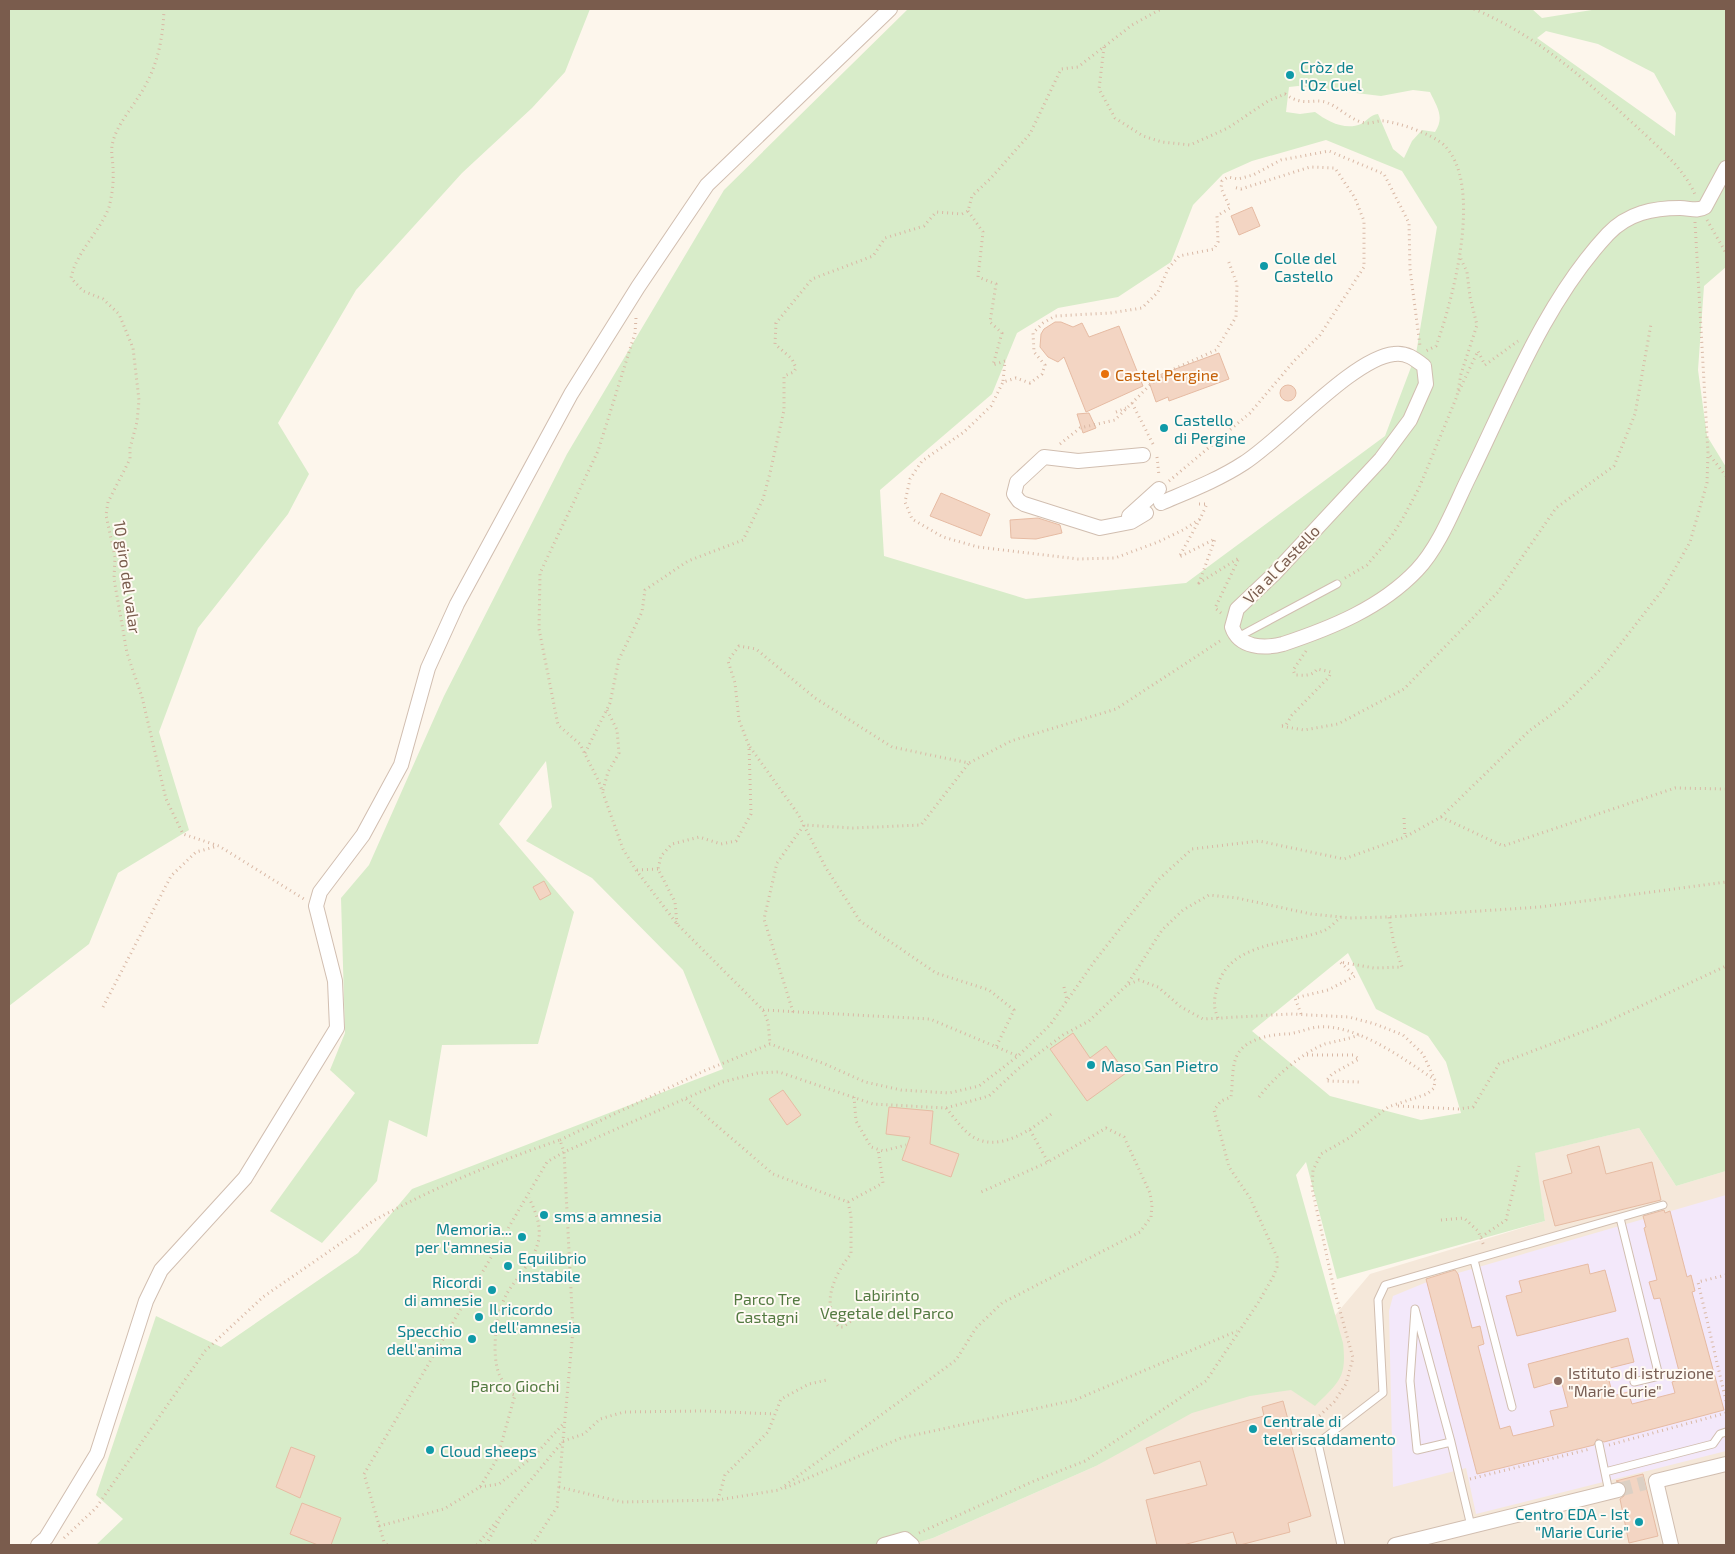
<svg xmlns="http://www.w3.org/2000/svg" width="1735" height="1554" font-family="'Exo 2',sans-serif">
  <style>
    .residential { fill: #f5e8da }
    .education { fill: #f3e8fa }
    .green { fill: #d8ecc9; fill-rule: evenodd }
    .building { fill: #f3d5c3; stroke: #e6bba3 }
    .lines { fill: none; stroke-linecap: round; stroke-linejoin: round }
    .street-tunnel { stroke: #dcd0c4; stroke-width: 14; stroke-dasharray: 14 7; stroke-linecap: butt }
    .lane-casing { stroke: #d1beb0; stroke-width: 9 }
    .street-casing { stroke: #d1beb0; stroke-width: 16 }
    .path { stroke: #d9b8a5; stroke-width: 3; stroke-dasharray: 1 4; stroke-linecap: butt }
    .lane { stroke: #fff; stroke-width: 7 }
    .street { stroke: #fff; stroke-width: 14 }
    .culture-dot { fill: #0f9aa8; stroke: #fffaf3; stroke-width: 2 }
    .food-dot { fill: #e8710a; stroke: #fffaf3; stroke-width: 2 }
    .education-dot { fill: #8d6e63; stroke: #fffaf3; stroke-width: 2 }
    .labels { text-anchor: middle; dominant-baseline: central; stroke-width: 4; stroke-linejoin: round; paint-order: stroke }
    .culture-label { font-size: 16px; fill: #0d838f; stroke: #fffaf3; text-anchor: start }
    .food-label { font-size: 16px; fill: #c56008; stroke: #fffaf3; text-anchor: start }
    .street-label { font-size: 16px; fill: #7a5c4d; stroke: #fffaf3 }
    .park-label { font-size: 16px; fill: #537a41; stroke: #fffaf3 }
    .education-label { font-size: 16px; fill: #785e54; stroke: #fffaf3; text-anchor: start }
  </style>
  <rect width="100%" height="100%" fill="#fdf6ec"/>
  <path class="residential" d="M1639 1128 1676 1186 1726 1171V1545H910L933 1538 1096 1466 1326 1326 1370 1274 1545 1221 1534 1153Z"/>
  <path class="education" d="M1726 1195V1451L1476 1514 1466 1468 1393 1487 1389 1311 1393 1296 1427 1282Z"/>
  <path class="green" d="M9 9H590L565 72 532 108 462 173 356 290 278 423 309 474 288 514 198 628 159 732 189 830 118 873 89 944 9 1006Z
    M908 9H1532L1542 18 1598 9H1726V267L1704 286 1698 370 1707 436 1726 467V1171L1676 1186 1639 1128 1535 1153 1545 1221 1337 1279 1306 1162 1296 1175 1343 1343C1347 1378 1339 1382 1315 1406L1291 1390 1250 1396 1192 1413 1096 1466 933 1538 910 1545H96L123 1519 96 1495 156 1316 221 1347 358 1253 412 1189 723 1069 683 970 592 878 526 841 552 807 546 761 499 824 574 912 538 1044 442 1045 427 1137 389 1120 377 1181 322 1243 270 1211 355 1093 330 1070 345 1033 341 898 369 865 444 696 567 454 724 190ZM1546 31 1598 44 1654 73 1676 113 1675 136 1537 38ZM1298 86 1381 96 1413 90 1430 92C1437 107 1445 117 1435 132L1422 130 1412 141 1404 158 1393 149 1378 114C1370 115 1367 121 1361 124 1345 131 1327 121 1315 112L1300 114 1286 112 1289 87ZM1326 140 1402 171 1437 227 1416 354 1385 436 1186 583 1026 599 884 556 880 490 992 394 1017 333 1058 308 1118 297 1171 262 1193 205 1223 174 1252 161ZM1348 953 1376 1009 1428 1036 1446 1062 1461 1113 1421 1120 1330 1096 1252 1031Z"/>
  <path class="building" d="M1252 207 1260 226 1239 235 1231 216Z
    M1055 322H1061L1073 327 1082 323 1089 337 1119 326 1143 386 1086 412 1064 357 1058 362 1048 357 1040 347 1041 334 1044 329Z
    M1219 353 1229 379 1169 401 1168 397 1156 402 1148 379Z
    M1280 393a8 8 0 1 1 16 0a8 8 0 1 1-16 0Z
    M1089 413 1096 428 1083 433 1077 414Z
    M941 493 990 514 981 536 930 516Z
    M1038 518 1060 525 1062 533 1036 539 1011 538 1010 520Z
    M544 881 551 894 540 900 533 887Z
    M1073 1033 1090 1058 1106 1046 1126 1073 1087 1101 1050 1049Z
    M783 1090 801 1115 787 1125 769 1099Z
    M889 1107 933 1111 930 1144 959 1154 951 1177 902 1160 910 1137 886 1134Z
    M1599 1146 1606 1174 1652 1162 1661 1200 1555 1226 1543 1181 1572 1173 1567 1155Z
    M1664 1210 1665 1213 1670 1211 1687 1277 1691 1275 1695 1291 1692 1292 1724 1410 1604 1442 1597 1439 1594 1445 1477 1474 1426 1279 1455 1270 1458 1274 1472 1328 1480 1326 1484 1344 1478 1346 1500 1429 1510 1426 1513 1436 1554 1426 1550 1411 1568 1407 1561 1380 1534 1388 1528 1364 1628 1338 1634 1362 1606 1369 1613 1396 1628 1392 1632 1404 1675 1393 1672 1382 1681 1379 1660 1298 1654 1299 1649 1282 1657 1280 1644 1228 1646 1227 1643 1216Z
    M1588 1264 1590 1274 1605 1270 1616 1311 1517 1336 1506 1296 1522 1292 1519 1281Z
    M1283 1401 1294 1442 1291 1443 1311 1516 1288 1523 1290 1532 1240 1545H1237L1233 1532 1183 1545H1157L1146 1500 1207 1485 1200 1461 1154 1474 1146 1448 1264 1416 1262 1407Z
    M291 1447 315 1456 300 1498 276 1487Z
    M1643 1474 1658 1536 1629 1543 1620 1499 1624 1496 1627 1488 1624 1484 1616 1481Z
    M302 1503 341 1518 331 1545H318L290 1534Z"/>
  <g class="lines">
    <path class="street-tunnel" d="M1618 1490 1645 1483"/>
    <defs>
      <path id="lane" d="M1238 637 1337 584
        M1620 1218 1659 1376 1634 1382
        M1474 1260 1512 1407
        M1451 1442 1415 1309 1410 1381 1417 1450 1451 1442 1471 1526
        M1599 1444 1609 1492
        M1605 1472 1713 1444 1720 1434 1726 1432
        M1341 1545 1318 1443 1383 1393 1378 1300 1385 1285 1663 1205"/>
      <path id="street" d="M1143 455 1078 461 1044 457 1017 482 1014 494 1019 501 1024 504 1100 528 1131 522 1146 513
        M1161 503C1189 491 1218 480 1244 463 1282 439 1353 358 1394 354 1406 352 1415 359 1424 366L1426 384 1410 420 1381 459 1274 574 1237 609 1232 627C1239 648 1264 649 1283 644 1331 628 1381 608 1417 570 1440 546 1455 505 1470 475 1509 395 1546 300 1608 234 1628 213 1653 208 1680 208 1690 208 1697 212 1705 207L1726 168
        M1129 516 1159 489
        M38 1545 46 1538 97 1454 146 1301 161 1270 245 1178 337 1028 335 981 316 906 320 892 363 835 401 765 428 668 457 604 571 394 638 287 707 185 890 9
        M884 1545 905 1539 912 1545
        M1395 1545 1618 1490
        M1671 1545 1656 1481 1726 1464"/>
    </defs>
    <use href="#lane" class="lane-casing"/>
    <use href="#street" class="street-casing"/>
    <path class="path" d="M164 9C163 40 157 69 139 96 130 111 115 127 112 146 111 153 113 162 113 169 114 181 112 196 109 207 100 232 76 252 71 278L83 291 103 299 119 314 133 348 139 400 137 422 130 448V459L108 502 106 515 115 557 114 579 127 653 142 697 166 799 183 834 219 846 304 899
      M1474 9C1540 37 1585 80 1637 127 1657 146 1686 170 1696 197
      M1104 47 1099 89 1115 118 1143 136 1162 142 1190 145 1228 128 1268 101 1285 94C1305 108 1313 97 1328 103 1340 108 1352 121 1365 123 1371 124 1378 120 1384 121 1400 123 1432 134 1444 145 1484 184 1453 300 1436 346L1426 351
      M968 211 983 232 978 277 996 284 990 322 1002 333 993 365 1005 361 1003 381
      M1707 220 1726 253
      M1695 222 1708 453 1726 476
      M636 318 635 333 598 451 540 573 539 629 558 725 580 744 599 782 623 849 636 870 677 924 763 1010 768 1022 770 1044
      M1459 391 1478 351 1485 365 1518 341
      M1132 403 1153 444
      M1116 412 1126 408
      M1060 444 1080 428 1115 420 1152 383 1174 369 1216 350 1236 317 1237 284 1228 260
      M1157 457 1159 476
      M1169 481 1250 413 1294 361 1320 335 1364 267V221L1355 198 1335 168 1310 167 1241 189 1233 187
      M1199 504H1207L1200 519 1183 530 1158 542 1115 558 1078 559 978 547 943 537 912 519 905 502 910 479 922 461 964 432 991 406 1003 382 1016 378 1030 383 1042 374 1045 365 1034 352 1033 333 1043 323 1055 316 1110 313 1142 308 1158 292 1168 269 1179 256 1214 249 1218 242 1217 216 1230 208 1221 188 1222 181 1228 177 1238 179 1253 175 1281 160 1329 151 1384 174 1409 223 1410 269 1420 346
      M1200 519 1179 557 1215 539 1199 583 1239 558 1215 608 1221 613
      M1345 578 1367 565 1391 537 1403 518 1419 488 1457 396 1461 374 1477 325 1470 297 1467 272 1460 257
      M1306 651 1293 670 1295 675C1303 675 1312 677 1317 669L1331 672 1329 677 1292 715 1286 725 1280 726 1304 730 1338 724 1404 689 1498 592 1556 508 1614 466 1635 414 1651 324
      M750 747 798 814 826 868 860 921 936 973 989 990 1014 1010 996 1047
      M585 753 610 703 619 659 642 612 645 590 688 561 743 540 763 499 770 473 784 410V376L794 372 796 368 792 359 775 344 776 323 812 279 873 256 885 238 924 226 936 212 962 214 968 211 972 196 991 178 1030 134 1061 69 1078 67 1132 25 1161 9
      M603 790 608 772 619 753 617 730 607 710
      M1441 817 1529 731 1563 706 1601 669 1664 588 1690 542 1707 483 1708 453
      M1404 818 1405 837
      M637 870 658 869
      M677 924 675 902 658 869 661 856 672 844 699 837 721 844 736 841 751 814 749 746 739 720 735 683 728 661 739 646 756 649 815 698 892 747 969 763 1011 741 1116 709 1223 639
      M1129 984 1139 980 1158 987 1181 1007 1203 1019 1290 1014 1349 1017 1375 1024 1403 1035 1423 1054 1435 1080 1434 1088 1427 1094 1388 1107 1349 1138 1321 1154 1313 1170 1312 1188 1334 1289 1353 1358 1346 1384 1334 1402 1315 1420 1316 1430
      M1064 987 1067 1000
      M103 1007 171 876 196 852 218 846
      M763 1010 930 1019 1018 1056
      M793 1012 764 919 777 863 804 825 853 828 921 825 969 763
      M1301 1014 1295 998 1328 990 1355 976 1340 962 1374 968 1402 967 1394 944 1389 917
      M1218 1018C1213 1006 1214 1000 1217 988 1228 942 1287 945 1323 931 1329 929 1335 922 1341 917
      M1307 1055H1353L1359 1059 1332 1074 1326 1081 1360 1082
      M854 1097 856 1121 871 1147 883 1151 906 1145
      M1259 1097C1273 1078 1303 1052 1325 1044 1337 1041 1348 1039 1359 1035
      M686 1099 773 1174 848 1202 851 1216V1254C835 1273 820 1304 839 1327H843L851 1321
      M1398 1106 1458 1109 1473 1107 1499 1064 1598 1026 1726 966
      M946 1108C954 1117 961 1128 970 1135 998 1155 1032 1129 1054 1112
      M1030 1130 1048 1162
      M560 1140 704 1071 770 1044 825 1064 865 1082 901 1090 949 1093 979 1086 1018 1056 1050 1025 1094 962 1157 881 1192 849 1259 841 1344 859 1405 837 1441 817 1503 846 1675 788 1726 789
      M848 1202 883 1183 878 1149
      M1441 1220 1464 1218 1478 1231 1484 1246
      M1481 1237 1506 1220 1519 1166
      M1726 1275 1698 1282 1726 1401
      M1609 1445 1726 1413
      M1470 1479 1590 1449
      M480 1487 499 1484 535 1455 564 1423
      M559 1487 622 1502 718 1500 779 1490 956 1360 976 1328 1002 1303 1140 1232 1151 1217 1152 1205 1150 1193 1124 1137 1106 1128 1048 1162 979 1193
      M785 1488 901 1438 1075 1400 1237 1331
      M718 1500 725 1475 768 1432 781 1399 809 1384 827 1380
      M379 1526 444 1509 480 1487 497 1459 515 1395 511 1394C507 1388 502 1381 499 1374 491 1353 496 1315 506 1295 516 1278 531 1264 537 1246 543 1230 536 1212 529 1198
      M919 1533 1034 1481 1085 1461 1206 1381 1258 1303 1273 1277 1277 1267V1257L1250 1198 1229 1167 1214 1110 1221 1101 1231 1097C1233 1084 1231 1063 1239 1052 1249 1038 1273 1034 1288 1034 1298 1033 1308 1028 1318 1027 1357 1024 1404 1059 1435 1080
      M64 1538 96 1508 205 1351 263 1297 373 1221C433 1188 495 1162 560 1140L564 1152 547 1162 364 1474 384 1542 387 1545
      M477 1545 563 1441 584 1434 600 1419 624 1412 703 1411 775 1414
      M486 1545 499 1521
      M532 1545 557 1507 573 1330 564 1152 723 1082 758 1073 779 1072 873 1104 946 1108 989 1096 1018 1069 1063 1035 1089 1021 1127 985 1162 930 1183 910 1209 895 1237 898 1311 914 1350 918 1389 917 1540 907 1726 882"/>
    <use href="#lane" class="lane"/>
    <use href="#street" class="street"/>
  </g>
  <g class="culture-dot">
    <circle cx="1290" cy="75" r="5"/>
    <circle cx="1264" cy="266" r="5"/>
    <circle cx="1164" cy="428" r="5"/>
    <circle cx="1091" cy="1065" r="5"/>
    <circle cx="544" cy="1215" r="5"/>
    <circle cx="522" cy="1237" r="5"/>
    <circle cx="508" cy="1266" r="5"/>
    <circle cx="492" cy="1290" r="5"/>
    <circle cx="479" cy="1317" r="5"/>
    <circle cx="472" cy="1339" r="5"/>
    <circle cx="1253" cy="1429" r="5"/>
    <circle cx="430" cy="1450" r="5"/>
    <circle cx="1639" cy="1522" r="5"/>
  </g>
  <circle class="food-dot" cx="1105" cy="374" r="5"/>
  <circle class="education-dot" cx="1558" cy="1381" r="5"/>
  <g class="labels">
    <g class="culture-label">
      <text x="1300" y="66">Cròz de<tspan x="1300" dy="18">l'Oz Cuel</tspan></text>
      <text x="1274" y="257">Colle del<tspan x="1274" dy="18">Castello</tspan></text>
      <text x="1174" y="419">Castello<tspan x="1174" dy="18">di Pergine</tspan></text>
      <text x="1101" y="1065">Maso San Pietro</text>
      <text x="554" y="1215">sms a amnesia</text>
      <text x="512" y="1228" text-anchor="end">Memoria...<tspan x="512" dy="18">per l'amnesia</tspan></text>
      <text x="518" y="1257">Equilibrio<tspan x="518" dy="18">instabile</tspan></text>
      <text x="482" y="1281" text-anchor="end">Ricordi<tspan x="482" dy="18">di amnesie</tspan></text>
      <text x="489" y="1308">Il ricordo<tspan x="489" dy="18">dell'amnesia</tspan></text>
      <text x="462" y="1330" text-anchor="end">Specchio<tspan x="462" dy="18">dell'anima</tspan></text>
      <text x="1263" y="1420">Centrale di<tspan x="1263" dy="18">teleriscaldamento</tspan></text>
      <text x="440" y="1450">Cloud sheeps</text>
      <text x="1629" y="1513" text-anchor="end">Centro EDA - Ist<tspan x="1629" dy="18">"Marie Curie"</tspan></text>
    </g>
    <g class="food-label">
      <text x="1115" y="374">Castel Pergine</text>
    </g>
    <g class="street-label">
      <text transform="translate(1281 564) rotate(-46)">Via al Castello</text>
      <text transform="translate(128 577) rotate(82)">10 giro del valar</text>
    </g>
    <g class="park-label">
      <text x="887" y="1294">Labirinto<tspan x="887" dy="18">Vegetale del Parco</tspan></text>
      <text x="767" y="1298">Parco Tre<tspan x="767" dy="18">Castagni</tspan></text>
      <text x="515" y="1385">Parco Giochi</text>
    </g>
    <g class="education-label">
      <text x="1568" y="1372">Istituto di istruzione<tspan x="1568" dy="18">"Marie Curie"</tspan></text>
    </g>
  </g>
  <rect width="1735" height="1554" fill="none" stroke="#7a5c4d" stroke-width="20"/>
</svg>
